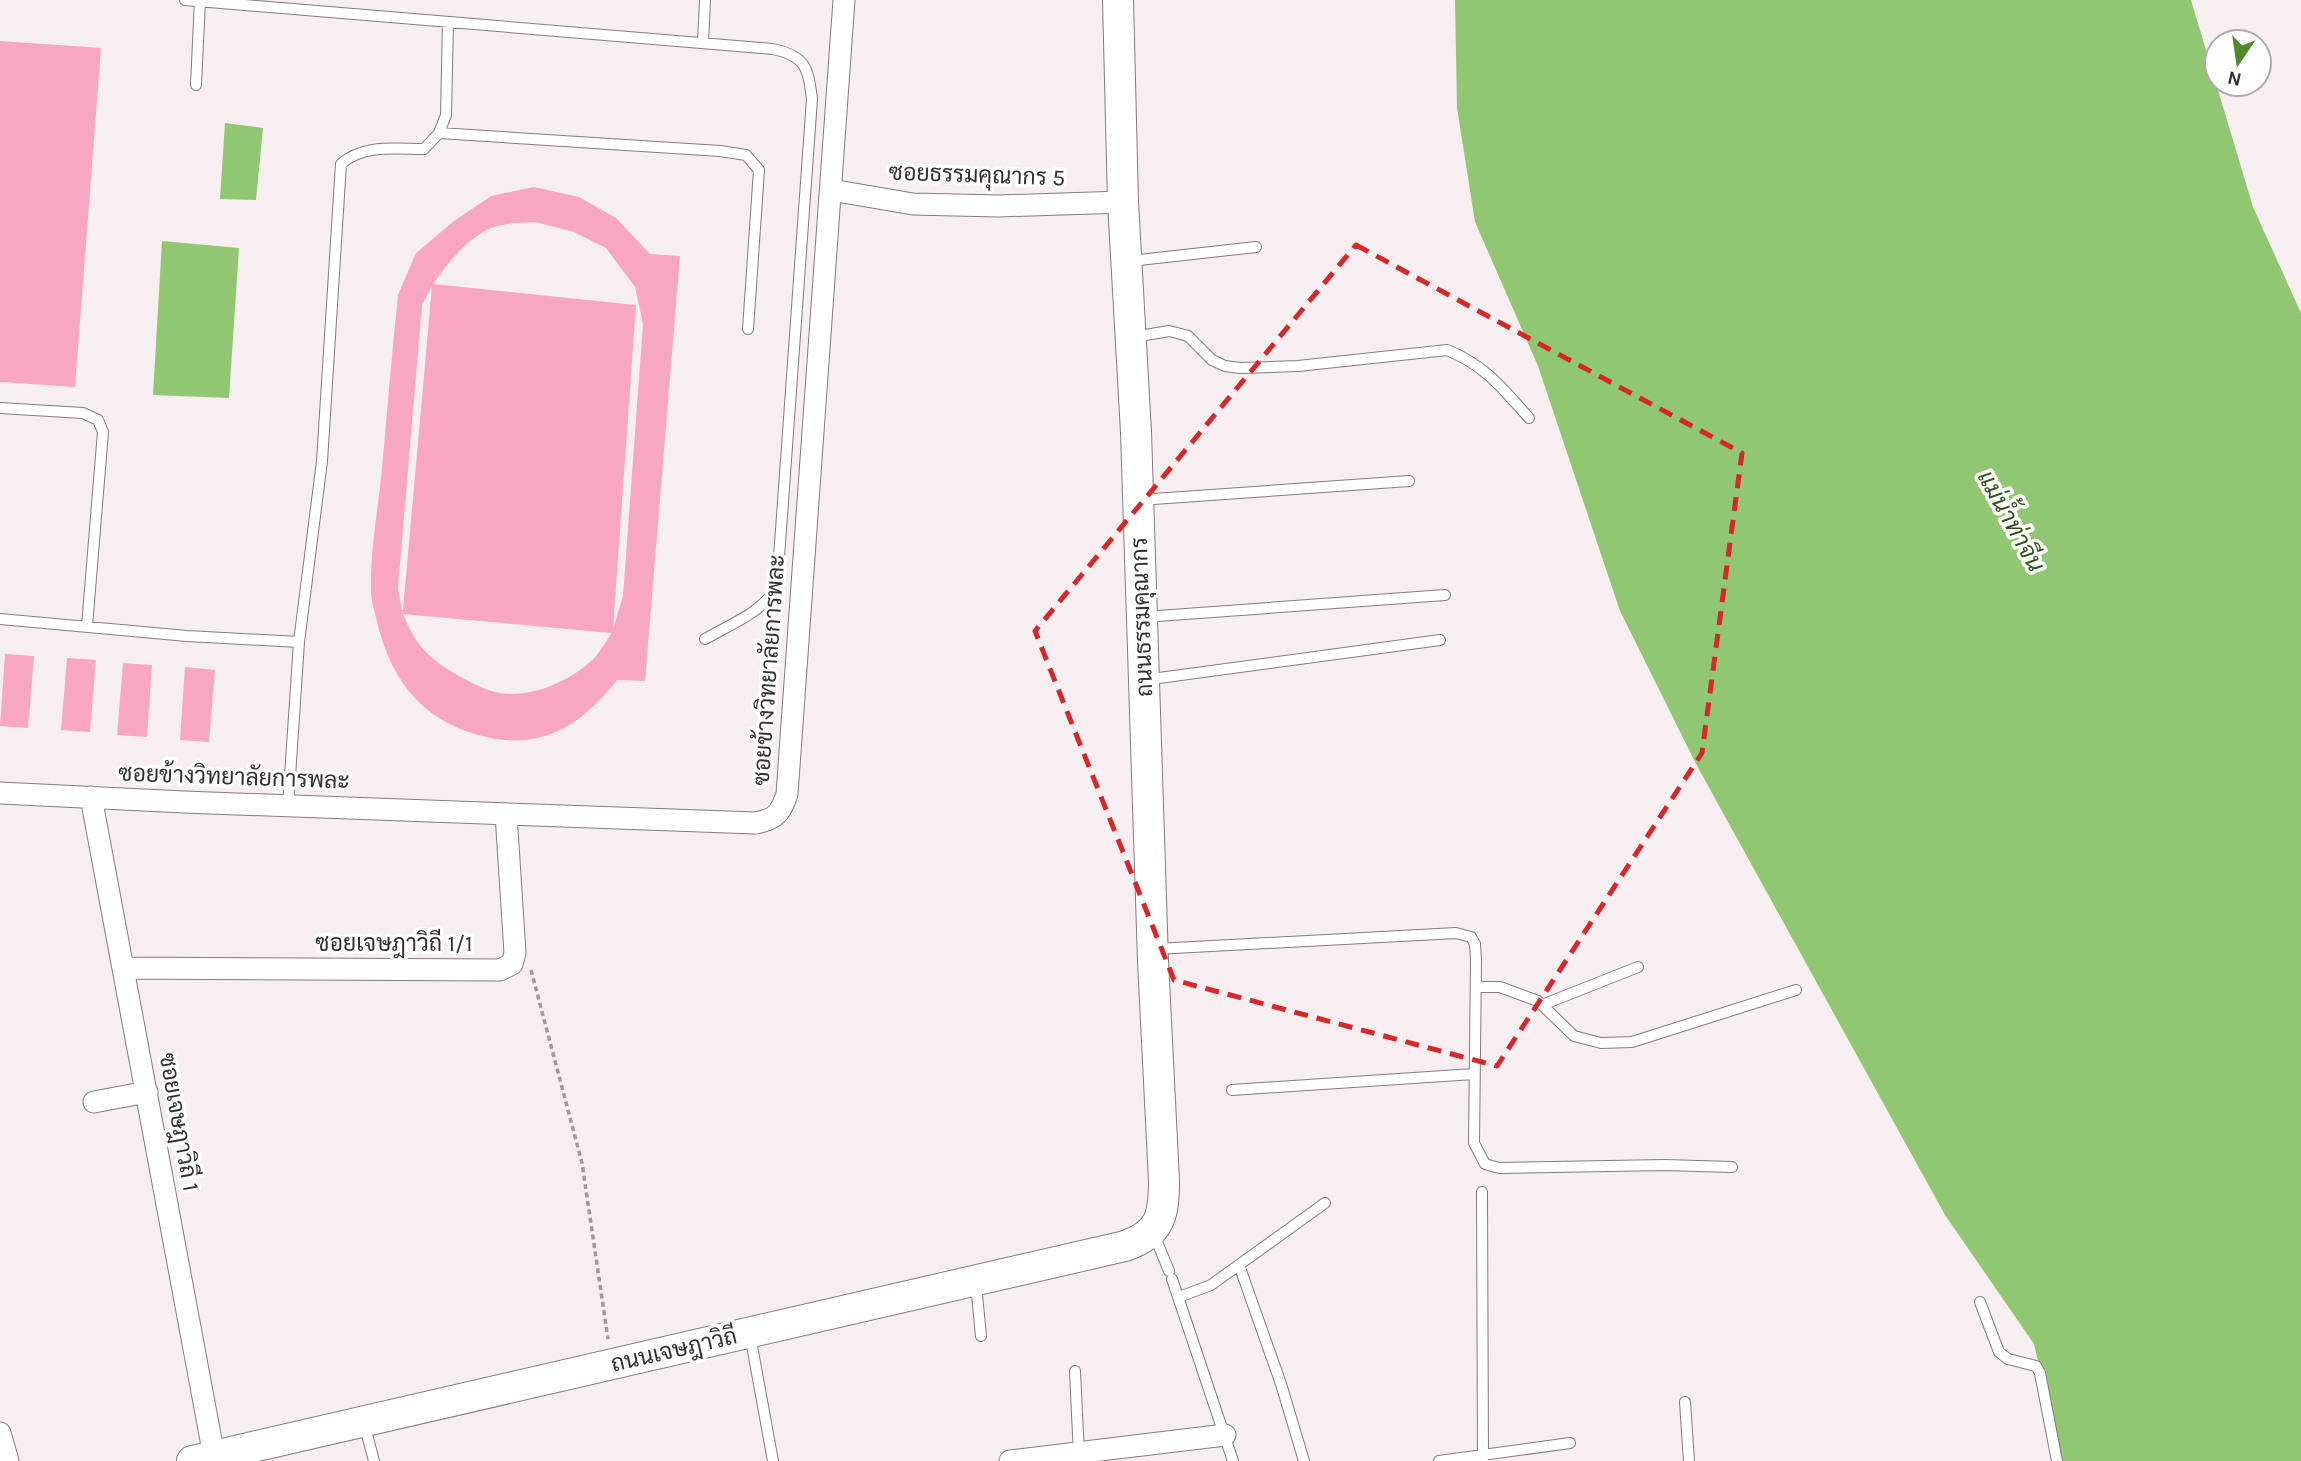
<svg xmlns="http://www.w3.org/2000/svg" width="2301" height="1461" font-family="Karla,Sarabun,sans-serif">
  <style>
    .green { fill: #f8a7c2; fill-rule: evenodd }
    .water { fill: #91c773 }
    .lines { fill: none; stroke-linecap: round; stroke-linejoin: round }
    .lane-casing { stroke: #837b7e; stroke-width: 12 }
    .street-casing { stroke: #837b7e; stroke-width: 23 }
    .secondary-casing { stroke: #837b7e; stroke-width: 32 }
    .path { stroke: #9e999a; stroke-width: 3.5; stroke-dasharray: 5 3.5; stroke-linecap: butt }
    .lane { stroke: #fff; stroke-width: 10 }
    .street { stroke: #fff; stroke-width: 21 }
    .secondary { stroke: #fff; stroke-width: 30 }
    .marked { fill: none; stroke: #d62828; stroke-width: 5; stroke-dasharray: 14 9; stroke-linejoin: round }
    .labels { text-anchor: middle; dominant-baseline: central; stroke-width: 7; stroke-linejoin: round; paint-order: stroke }
    .street-label { font-size: 23px; fill: #333031; stroke: #fffdfd }
    .water-label { font-size: 24px; font-style: italic; fill: #30531a; stroke: #fffdfd }
  </style>
  <rect width="100%" height="100%" fill="#f6eef0"/>
  <path class="green" d="M0 41 101 48 75 387 0 382Z
    M534 187 579 197 616 218 650 254 680 256 645 681 617 680C584 722 546 749 491 738 426 725 392 684 377 622 375 612 371 601 371 591 370 551 378 509 382 469 387 411 392 353 398 295L416 253 454 221 491 196ZM535 222 574 232 606 248 635 287 643 324 623 596 613 629 636 305 433 284C448 263 471 233 497 226 509 223 523 223 535 222ZM432 286 403 610H402L398 588 422 305ZM403 614 611 633V634C606 641 602 649 596 656 576 678 539 695 509 694 492 694 474 684 459 676 429 659 416 646 403 614Z
    M5 654 34 656 28 728 0 726Z
    M67 658 96 660 90 732 61 730Z
    M123 663 152 665 147 737 117 735Z
    M185 667 215 670 209 742 180 740Z"/>
  <path class="water" d="M1455 0H2191L2253 207 2301 313V1461H2061L2034 1344 1945 1215 1696 764 1620 611 1538 366 1475 222 1457 108Z
    M225 123 263 128 256 200 220 199Z
    M162 241 239 248 229 398 153 395Z"/>
  <g class="lines">
    <defs>
      <path id="lane" d="M185 0 773 49C806 56 808 68 812 99L777 585C766 611 729 625 705 639
        M703 43 705 0
        M196 85 200 0
        M439 133 720 151 746 155 759 170 748 329
        M1130 261 1256 247
        M1134 337 1169 331 1177 333 1188 336 1212 360 1225 366 1240 368 1298 366 1447 350C1485 365 1503 389 1529 418
        M0 408 83 413 98 420 103 432 87 626
        M1139 500 1409 481
        M1144 617 1445 595
        M0 619 187 636 299 642
        M1144 680 1440 640
        M288 806 299 642 322 461 341 164C363 144 395 149 424 149L439 133 446 115 448 22
        M1155 949 1456 933 1471 937 1475 944 1476 960 1474 1143 1485 1164 1499 1168 1665 1165 1732 1167
        M1476 987H1500L1538 1001 1574 1036 1601 1043 1632 1042 1796 990
        M1542 1005 1638 967
        M1232 1090 1474 1074
        M1482 1192 1483 1461
        M1153 1232 1169 1271
        M1239 1265 1281 1384 1304 1461
        M1172 1279 1233 1461
        M976 1284 981 1336
        M1179 1297 1211 1285 1325 1203
        M1980 1302 1999 1352 2008 1359 2036 1366 2040 1373 2057 1461
        M750 1335 773 1461
        M1075 1371 1079 1456
        M1685 1402 1689 1461
        M364 1423 374 1461
        M1439 1461 1570 1443"/>
      <path id="street" d="M831 190 913 204 998 206 1123 202
        M0 793 184 802 755 823C775 820 781 813 787 794L844 0
        M91 797 214 1456
        M124 968 500 970 512 964 515 953 506 814
        M94 1102 147 1092
        M0 1433 8 1461
        M1010 1461 1225 1435"/>
      <path id="secondary" d="M192 1461 1125 1246C1160 1234 1164 1216 1164 1181L1153 961 1136 432 1123 202 1118 0"/>
    </defs>
    <use href="#lane" class="lane-casing"/>
    <use href="#street" class="street-casing"/>
    <use href="#secondary" class="secondary-casing"/>
    <path class="path" d="M531 970 582 1163 608 1339"/>
    <use href="#lane" class="lane"/>
    <use href="#street" class="street"/>
    <use href="#secondary" class="secondary"/>
  </g>
  <path class="marked" d="M1356 245 1742 453 1702 753 1497 1066 1174 980 1035 631Z"/>
  <g class="labels">
    <g class="street-label">
      <text transform="translate(977 175) rotate(2)">ซอยธรรมคุณากร 5</text>
      <text transform="translate(1142 617) rotate(-92)">ถนนธรรมคุณากร</text>
      <text transform="translate(769 670) rotate(-86)">ซอยข้างวิทยาลัยการพละ</text>
      <text transform="translate(234 777) rotate(2)">ซอยข้างวิทยาลัยการพละ</text>
      <text x="394" y="943">ซอยเจษฎาวิถี 1/1</text>
      <text transform="translate(179 1122) rotate(80)">ซอยเจษฎาวิถี 1</text>
      <text transform="translate(674 1350) rotate(-13)">ถนนเจษฎาวิถี</text>
    </g>
    <g class="water-label">
      <text transform="translate(2011 521) rotate(61)">แม่น้ำท่าจีน</text>
    </g>
  </g>
  <g transform="translate(2238 63) rotate(193)"><circle r="33" fill="#fffdfd" stroke="#adabab" stroke-width="2"/>
  <path d="M0-5L12 26L0 18L-12 26Z" fill="#4f8a28"/>
  <text y="-10" font-size="19" font-weight="bold" text-anchor="middle" fill="#333031">N</text>
  </g>
</svg>
